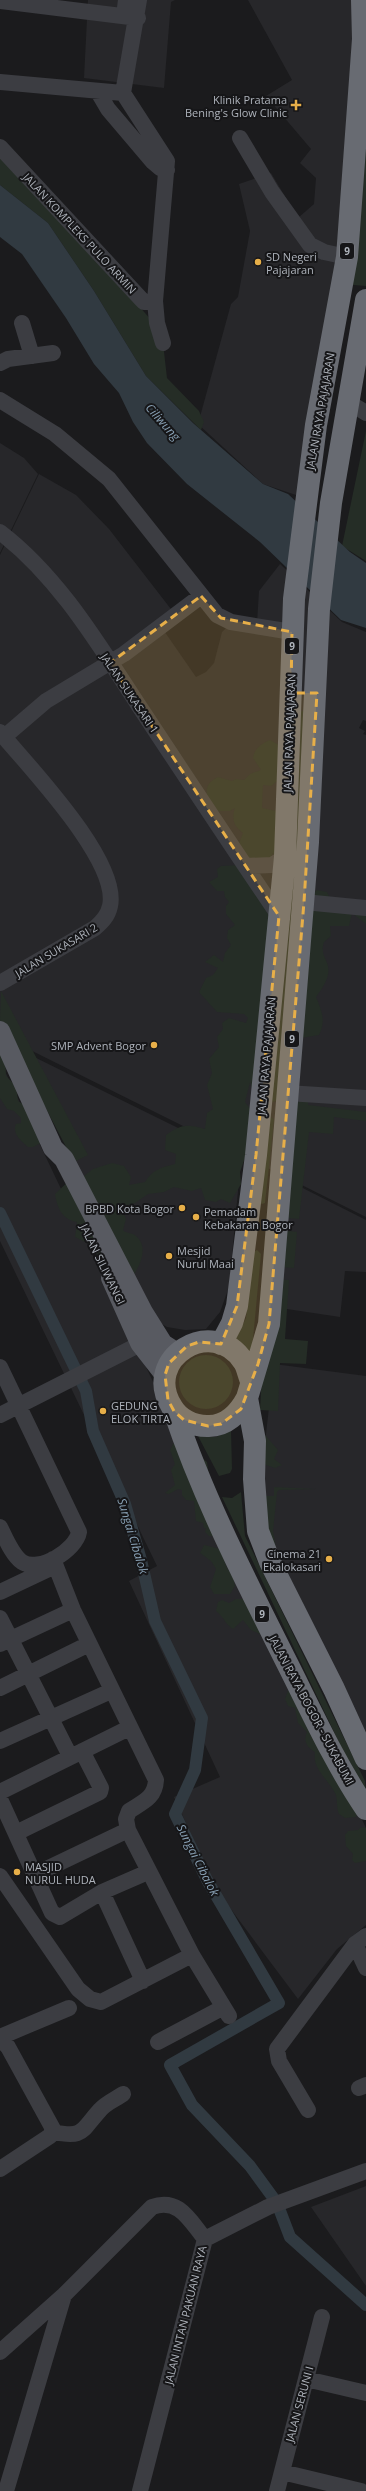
<svg xmlns="http://www.w3.org/2000/svg" width="366" height="2491" font-family="'Open Sans',sans-serif">
  <style>
    .built { fill: #27272a }
    .green { fill: #252d26 }
    .water { fill: #313a41 }
    .lines { fill: none; stroke-linecap: round; stroke-linejoin: round }
    .canal { stroke: #313a41; stroke-width: 12 }
    .minor { stroke: #3c3d42; stroke-width: 16 }
    .major { stroke: #585a61; stroke-width: 20 }
    .highway { stroke: #686b72; stroke-width: 22 }
    .marked { fill: #e7af49; fill-opacity: 0.2; stroke: #e7af49; stroke-width: 3; stroke-dasharray: 8 5; stroke-linejoin: round }
    .poi-dot { fill: #e7af49; stroke: #161618; stroke-width: 1.5 }
    .labels { text-anchor: middle; dominant-baseline: central; stroke-width: 4; stroke-linejoin: round; paint-order: stroke }
    .shield { fill: #161618; stroke: #80848a; stroke-width: 1 }
    .shield-label { font-size: 10px; font-weight: bold; fill: #aeb3bb }
    .poi-label { font-size: 11px; fill: #aeb3bb; stroke: #161618; text-anchor: start }
    .street-label { font-size: 11px; fill: #aeb3bb; stroke: #161618 }
    .water-label { font-size: 12px; font-style: italic; fill: #88a0b4; stroke: #161618 }
  </style>
  <rect width="100%" height="100%" fill="#1b1b1d"/>
  <path class="built" d="M88 0H175L171 2 164 88 84 78Z
    M248 0H362L360 85 305 498 263 484 198 424 231 304 238 297 250 231 239 184 271 173 298 218 314 204 316 178 300 163 311 149 266 96 292 80Z
    M0 443 24 458 38 474 0 553Z
    M39 474 76 495 109 529 174 613 160 625 196 677 206 672 214 663 222 632 228 626 257 623 259 591 280 564 342 622 366 632V721L363 720 359 728 365 731 363 734 366 735V1217L0 1035V555Z
    M20 1050 241 1159 229 1287 220 1312 206 1329 185 1330 167 1327 155 1320Z
    M0 1061 366 1828V1925L337 1949 298 1999 218 1892 174 1797 220 1777 129 1581 157 1566 0 1241Z
    M281 1177 366 1220V1272L345 1271 340 1317 267 1306Z
    M274 1364 366 1376V1749L278 1570 259 1495Z
    M366 2186V2286L311 2207Z"/>
  <path class="green" d="M366 0V286L342 284Z
    M0 147 152 321 163 343 167 378 199 411 204 422 201 430 146 376 94 291 48 223 0 185Z
    M366 431V561L342 546Z
    M298 711H305L308 897 317 890 327 892 331 900 366 913V924L352 913 349 926H330L331 936 324 942C321 952 324 955 327 963 332 975 323 988 316 997 322 1011 326 1021 319 1035L301 1038 278 1101 266 1103 253 1092 250 1082 245 1102 251 1110 246 1155 240 1172 241 1184 230 1203 221 1199 216 1202 205 1200 201 1188 192 1191 174 1187 164 1192 148 1194 135 1203 127 1205 119 1203 126 1219 123 1230C126 1234 132 1232 136 1236 149 1247 140 1265 133 1276L112 1260 101 1258 95 1253V1244L91 1245 75 1237 77 1222C62 1220 57 1207 55 1194L73 1177 84 1176 93 1169 112 1163 124 1166 131 1177 129 1185 145 1182C152 1170 162 1167 175 1164L176 1154 165 1150 166 1135C182 1124 186 1124 205 1129L207 1113 213 1109 207 1085 212 1073 209 1059 219 1047 217 1037 223 1029 222 1023 229 1018 246 1023 248 1018 244 1014 217 1012 199 992 206 978 213 975 218 968 205 962 214 955 223 962 225 953 231 945 227 938 228 930 235 925 226 914V906L229 902 225 897 224 891H217L209 882 218 877 217 869 221 866 240 865 280 899 273 853 269 861 249 860 239 843 243 833C234 826 231 819 235 808L230 811H209C209 795 200 786 218 777L232 781 236 779 244 780 250 774 261 770 253 758C254 749 262 743 270 740L279 745 280 779 271 786 263 785 262 808 276 811Z
    M1 991 88 1155 74 1162 0 1021Z
    M0 1048 5 1055 6 1076 16 1086 18 1101 27 1107 41 1143 33 1147H28C21 1141 12 1134 16 1124L21 1123V1118L14 1111 7 1109 0 1098Z
    M288 1097 308 1099V1105L366 1112V1121L334 1117 333 1134 309 1132 299 1219 275 1217Z
    M270 1116 274 1120 265 1203 262 1204 257 1202Z
    M280 1230 297 1232 294 1268 277 1267Z
    M257 1250 261 1254 251 1360 232 1346 246 1318 252 1253Z
    M267 1279 289 1280 285 1339 308 1341 306 1364 280 1363 278 1411 260 1410Z
    M179 1382a27 27 0 1 1 54 0a27 27 0 1 1-54 0Z
    M231 1430 232 1469 230 1473 219 1476 198 1436 216 1437Z
    M265 1435 278 1450 274 1459 282 1465 275 1468 263 1464Z
    M181 1441 207 1462 217 1536H209L205 1532 206 1528H204L203 1523 196 1521 194 1501 186 1500 182 1495V1490L178 1489 169 1494 165 1493 175 1485 171 1470 175 1464 170 1450 173 1444Z
    M274 1487 316 1489 279 1490 277 1492 273 1531 278 1558 271 1561 265 1496H274Z
    M241 1492 245 1536 365 1781 366 1796 356 1817 345 1818 339 1814C336 1808 338 1798 335 1793 327 1778 312 1769 315 1752 307 1747 303 1741 307 1732L298 1723 295 1708 288 1706 285 1699 288 1691 294 1687 345 1755 222 1497 232 1498Z
    M204 1545 220 1549 227 1568 233 1576 235 1586 230 1594H214L210 1587 216 1569 211 1561 200 1553Z
    M236 1599H243L262 1635 251 1630 243 1620 233 1629C225 1624 224 1617 216 1611L218 1602 222 1600 229 1603Z
    M361 1827 366 1828V1861L355 1863 352 1860 353 1854 346 1846 345 1835 348 1831 358 1830Z"/>
  <path class="water" d="M0 185 48 223 94 291 146 376 193 423 263 484 288 494 350 552 366 563V628L341 620 260 542 187 484 147 443 133 422 119 393 94 364 66 318 22 254 0 237Z"/>
  <g class="lines">
    <path class="canal" d="M0 1213 86 1391 93 1431 125 1504 141 1560 155 1621 202 1718 195 1770 175 1814 207 1880 279 2003 170 2065 192 2105 250 2166 277 2203 290 2237 366 2305"/>
    <path class="minor" d="M0 1 138 18
      M124 16 126 0
      M0 82 123 93
      M98 92 108 109 153 162 160 168 167 170
      M240 138 272 192 310 245 324 252 347 257
      M0 147 141 299 144 302 155 301 167 161 123 93 139 0
      M155 301 157 323 163 343
      M22 323 32 356
      M0 363 8 359 53 353
      M0 400 55 434 109 479 217 615 231 622 292 632
      M348 402 366 413
      M0 532C59 577 99 645 139 706 186 777 232 847 279 916
      M0 732C28 766 120 861 110 906 108 916 102 922 95 928L0 983
      M4 737 46 701 124 654 201 596
      M245 866 272 865 285 857
      M304 902 366 908
      M287 1093 366 1098
      M0 1367 79 1532C76 1550 39 1573 22 1562 12 1555 5 1537 0 1527
      M0 1415 150 1339
      M53 1559 73 1610 156 1780C155 1798 143 1802 129 1811L126 1819 128 1830 192 1955 229 2016
      M0 1592 55 1566
      M0 1618 70 1756
      M0 1644 73 1610
      M0 1688 89 1644
      M0 1741 111 1691
      M0 1792 129 1728
      M0 1799 52 1913 60 1917 102 1892 148 1872
      M16 1833 100 1792 101 1788 82 1751
      M36 1874 128 1830
      M0 1876 78 1989 90 1999 101 2002 192 1955
      M102 1892 143 1981
      M355 1944 366 1968
      M0 2037 69 2008
      M0 2039 8 2047 53 2129 50 2136 0 2169
      M158 2042 222 2008
      M359 2088 366 2085
      M308 2110 279 2061 277 2049 355 1944 366 1936
      M52 2132C85 2138 80 2132 100 2110 106 2103 116 2099 123 2094
      M0 2352 64 2295 152 2207C179 2197 190 2221 205 2239
      M306 2379 366 2393
      M282 2472 361 2491
      M6 2491 64 2295
      M140 2491 205 2239 268 2207 366 2171
      M277 2491 322 2317"/>
    <path class="major" d="M0 1031 53 1148 64 1159 143 1312 163 1344 177 1353
      M111 1278 140 1343 165 1375"/>
    <path class="highway" d="M221 1344 232 1323 237 1306 256 1155 285 857 294 599 316 425 347 257 363 39 362 0
      M251 1381C248 1374 247 1366 243 1361 213 1315 141 1358 172 1407 179 1419 193 1426 207 1426 226 1427 239 1413 247 1398L269 1324 308 842 319 609 331 503 366 300
      M247 1398 255 1441 254 1479 258 1531 270 1562 334 1689 366 1759
      M174 1411C203 1497 244 1577 284 1657 310 1708 334 1762 366 1809"/>
  </g>
  <path class="marked" d="M201 596 221 618 292 632 291 693H317L304 902 269 1324 258 1364 241 1409 221 1424 208 1426 184 1420 174 1411 168 1400 165 1375 169 1363 187 1346 199 1342 221 1344 237 1306 256 1155 279 916 110 663Z"/>
  <g class="poi-dot">
    <path d="M294 99h4v4h4v4h-4v4h-4v-4h-4v-4h4z"/>
    <circle cx="258" cy="262" r="4"/>
    <circle cx="154" cy="1045" r="4"/>
    <circle cx="182" cy="1208" r="4"/>
    <circle cx="196" cy="1217" r="4"/>
    <circle cx="169" cy="1256" r="4"/>
    <circle cx="103" cy="1411" r="4"/>
    <circle cx="329" cy="1559" r="4"/>
    <circle cx="17" cy="1872" r="4"/>
  </g>
  <g class="labels">
    <g class="shield">
      <rect x="340" y="243" width="14" height="16" rx="3"/>
      <rect x="285" y="638" width="14" height="16" rx="3"/>
      <rect x="285" y="1031" width="14" height="16" rx="3"/>
      <rect x="255" y="1606" width="14" height="16" rx="3"/>
    </g>
    <g class="shield-label">
      <text x="347" y="251">9</text>
      <text x="292" y="646">9</text>
      <text x="292" y="1039">9</text>
      <text x="262" y="1614">9</text>
    </g>
    <g class="poi-label">
      <text x="287" y="99" text-anchor="end">Klinik Pratama<tspan x="287" dy="13">Bening's Glow Clinic</tspan></text>
      <text x="266" y="256">SD Negeri<tspan x="266" dy="13">Pajajaran</tspan></text>
      <text x="146" y="1045" text-anchor="end">SMP Advent Bogor</text>
      <text x="174" y="1208" text-anchor="end">BPBD Kota Bogor</text>
      <text x="204" y="1211">Pemadam<tspan x="204" dy="13">Kebakaran Bogor</tspan></text>
      <text x="177" y="1250">Mesjid<tspan x="177" dy="13">Nurul Maai</tspan></text>
      <text x="111" y="1405">GEDUNG<tspan x="111" dy="13">ELOK TIRTA</tspan></text>
      <text x="321" y="1553" text-anchor="end">Cinema 21<tspan x="321" dy="13">Ekalokasari</tspan></text>
      <text x="25" y="1866">MASJID<tspan x="25" dy="13">NURUL HUDA</tspan></text>
    </g>
    <g class="street-label">
      <text transform="translate(80 233) rotate(47)">JALAN KOMPLEKS PULO ARMIN</text>
      <text transform="translate(320 411) rotate(-80)">JALAN RAYA PAJAJARAN</text>
      <text transform="translate(130 693) rotate(56)">JALAN SUKASARI 1</text>
      <text transform="translate(289 733) rotate(-88)">JALAN RAYA PAJAJARAN</text>
      <text transform="translate(56 950) rotate(-31)">JALAN SUKASARI 2</text>
      <text transform="translate(266 1056) rotate(-85)">JALAN RAYA PAJAJARAN</text>
      <text transform="translate(103 1264) rotate(64)">JALAN SILIWANGI</text>
      <text transform="translate(312 1710) rotate(62)">JALAN RAYA BOGOR - SUKABUMI</text>
      <text transform="translate(185 2315) rotate(-76)">JALAN INTAN PAKUAN RAYA</text>
      <text transform="translate(299 2404) rotate(-75)">JALAN SERUNI I</text>
    </g>
    <g class="water-label">
      <text transform="translate(163 422) rotate(48)">Ciliwung</text>
      <text transform="translate(133 1536) rotate(73)">Sungai Cibalok</text>
      <text transform="translate(198 1860) rotate(63)">Sungai Cibalok</text>
    </g>
  </g>
</svg>
